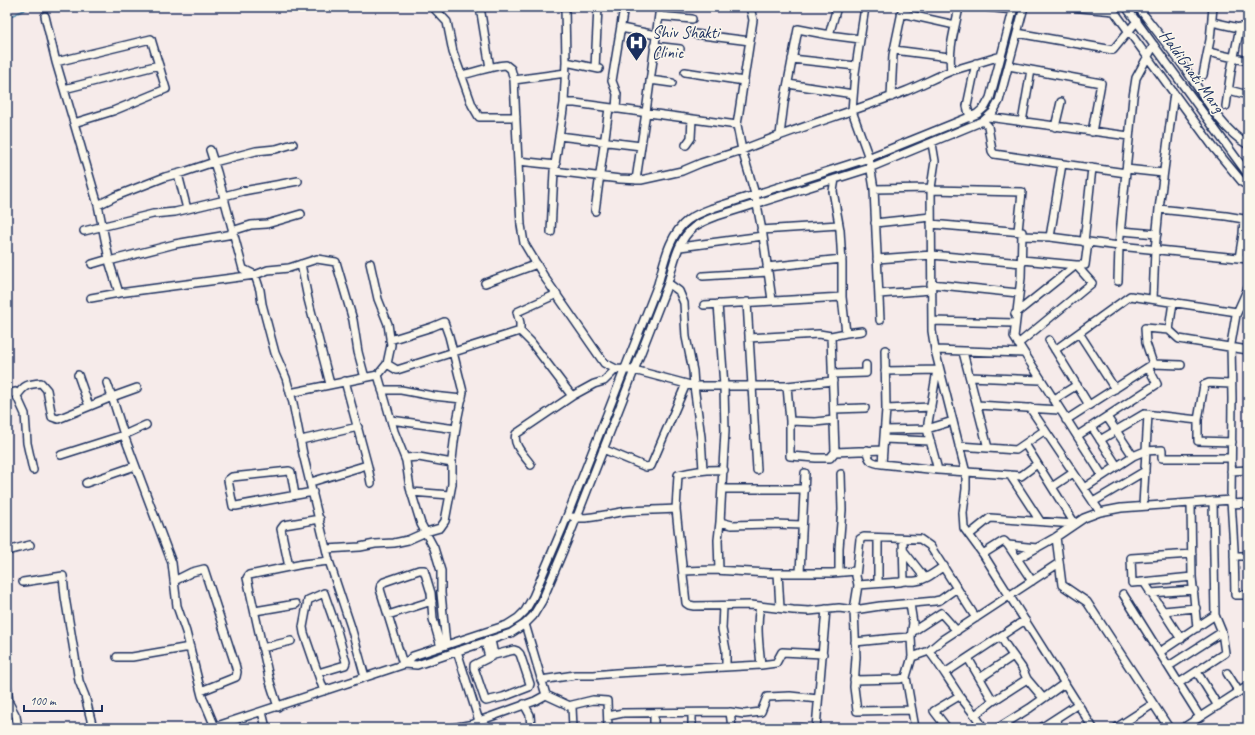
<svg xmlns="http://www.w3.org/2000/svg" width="1255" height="735" font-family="Caveat,sans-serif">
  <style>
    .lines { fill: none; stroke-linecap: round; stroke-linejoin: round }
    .stream { stroke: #5b91af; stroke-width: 1.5 }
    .minor-casing { stroke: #1b2f5e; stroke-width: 10 }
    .minor { stroke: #fbf7ec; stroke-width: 7 }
    .labels { text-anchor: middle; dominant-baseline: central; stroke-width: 3; stroke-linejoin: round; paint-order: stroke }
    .poi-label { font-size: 17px; fill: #1b2f5e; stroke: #fbf7ec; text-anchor: start }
    .street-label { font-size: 17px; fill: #1b2f5e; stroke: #fbf7ec }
  </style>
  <rect width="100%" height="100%" fill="#f6ebea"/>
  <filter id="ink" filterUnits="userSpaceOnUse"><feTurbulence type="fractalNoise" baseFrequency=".025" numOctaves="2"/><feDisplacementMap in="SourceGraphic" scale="8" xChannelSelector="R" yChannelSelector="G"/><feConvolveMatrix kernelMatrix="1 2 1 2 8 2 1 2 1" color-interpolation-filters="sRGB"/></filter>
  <g filter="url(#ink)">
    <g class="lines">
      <path class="stream" d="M51 7 63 11 76 8 91 9 115 7
        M7 19 13 15 31 7"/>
      <defs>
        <path id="minor" d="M433 7 447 22 453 52 472 105 479 117H516
          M480 7 490 68
          M865 7 855 73 852 111 869 158 874 189 880 320
          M986 7 1013 10
          M1070 7 1114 11
          M1111 7 1214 148 1243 183 1248 179
          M1126 7 1247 173
          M1138 7C1154 28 1171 49 1186 70 1204 96 1221 129 1248 145
          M901 13 955 25
          M45 16 56 62 151 39 166 89 113 111 74 123 98 205 110 264 119 293 255 275 268 270 289 268 317 259 336 262 353 320 358 352 365 378
          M659 16 692 19
          M1212 22 1248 30
          M621 28 656 35
          M1017 33 1113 50 1137 21
          M694 34 750 41
          M829 35 860 39
          M654 46 680 49
          M894 50 949 57
          M1208 52 1248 61
          M792 59 856 66
          M56 62 74 123
          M566 62 599 69
          M1009 66 1101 83 1092 132
          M595 68 598 7
          M951 71 1001 56
          M685 72 744 81
          M566 73 514 80 521 225 524 243 545 278 604 363 616 369 634 370 694 386H787L833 381
          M461 75C476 72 491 66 506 65L511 69 514 80
          M1203 75 1210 40 1213 7
          M650 80 672 83
          M788 84 853 94
          M64 89 159 65
          M1229 90 1248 95
          M891 97 893 55 903 7
          M564 103H575L737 125 742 150C796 128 852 112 906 91 921 85 936 77 951 71 948 48 955 29 959 7
          M1226 106 1231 71 1240 27
          M616 109 617 94 612 81 624 7
          M988 117 1129 136
          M970 118 967 106 976 63
          M983 121 988 126 992 151 994 154 1126 173
          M1022 122 1031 70
          M737 125 753 20 750 7
          M1055 127 1061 102
          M780 135 784 103 798 29 829 35 837 7
          M559 136 641 146
          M932 143 935 161 931 188 932 331 935 350 966 473V489L963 513 964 528 983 554 1093 728
          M686 145 691 138 692 119
          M210 150 217 172 243 269 255 275 260 290 262 304 275 353 286 378 293 403 303 454 329 561 351 627 365 677
          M518 161 556 165
          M1126 169 1163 173
          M554 171 620 179 641 180 682 171 701 163 742 150 755 194 763 236 772 300
          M178 174 187 209
          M636 180 646 112 660 7
          M874 189 931 188
          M931 190 1022 192 1018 231
          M224 196 243 191 298 181
          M98 205 116 196 165 177 184 172 214 162 256 151 276 149 293 144
          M1159 209 1174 93
          M595 211 609 108
          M875 223 931 217
          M931 224 1022 232 1021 278 1014 337 1102 475
          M761 230 839 225
          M84 231 153 214 175 212 225 200
          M232 231 251 225 267 224 301 214
          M1121 231 1157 234
          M551 232 554 171 564 103 566 62 565 7
          M1023 236 1050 237 1119 246 1248 259
          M1050 237 1062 164
          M1084 242 1092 168
          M680 247 763 236
          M877 259 932 255 1022 263
          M109 261 175 244 233 234
          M92 264 109 259
          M301 264 308 299 330 384
          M767 267 842 259
          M703 276 768 272
          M1118 281 1119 246 1133 97 1136 78 1154 45
          M485 283 537 264
          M668 283 679 291 684 303 686 337 693 371 694 386 701 437 703 470
          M931 284 1018 293
          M1248 288 1236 315 1231 344 1232 398 1231 500 1234 549 1235 595H1248
          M557 294 517 312 520 323V331L531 342 572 396
          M879 294 931 290
          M91 298 119 293
          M1153 299 1155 250 1159 209 1226 216 1244 219 1243 234 1239 258
          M747 302 757 470
          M718 304 724 386 725 431 720 522 718 540 719 570
          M704 305 842 297
          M1015 314 1076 265H1085L1088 242
          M932 321 1014 323
          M1169 330 1173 302
          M846 333 862 331
          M1079 333 1115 389
          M749 338 819 334 831 336
          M1049 340 1089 405
          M1018 344 1092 283 1076 265 1022 260
          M935 350 1023 353
          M1055 350 1130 296 1237 312
          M963 352 988 448
          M387 364 397 370 520 331
          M1153 364 1181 365
          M937 370 927 429 938 470
          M885 371 940 370
          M834 374 866 373V365
          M78 375 89 406
          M378 375 394 431 406 461 410 488 421 524 434 548 441 571V593L446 645
          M970 377 1040 380
          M345 381 368 467 371 483
          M1231 384 1209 383 1204 385 1198 420V441L1232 442
          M787 386 790 421V456L816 458H830L835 452 831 336 846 333 842 297V263L840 230 833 191 835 179
          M137 388 112 397 125 438 172 563 177 606 186 632 202 696 215 727
          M382 390H401L433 396 462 399
          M290 393 378 375 387 364 391 345 388 324 378 299 370 263
          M7 395 15 392 25 414 27 443 33 470
          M17 396C24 385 28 384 41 383L47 390 52 417 58 419 112 397 107 383
          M1053 400 1077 385
          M977 405 1059 410
          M1030 408 1100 512
          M834 409 865 408
          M886 409 931 407
          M1107 417 1133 456
          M391 420 456 429
          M1066 420 1153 364 1146 343 1145 328 1169 330 1179 339 1248 350
          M790 421 815 422 834 420
          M1092 427 1117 466
          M885 430 927 429 953 421
          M1077 436 1157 384 1148 367
          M884 439 930 441
          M301 440 358 427
          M1100 440 1144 414 1198 420
          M1025 444 1075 524
          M959 446 1016 450 1045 430
          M603 449 646 467 651 466 686 384
          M867 450C868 461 872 463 882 464
          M883 450 886 409 885 350
          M835 452 883 450 882 464 938 470 1010 475 1021 476 1037 464
          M61 455 124 435 146 425
          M405 458 419 457 452 463
          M531 465C526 457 512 445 516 434L572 396 594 384 604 381 616 369
          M724 470C708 469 694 471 678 475L676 509 686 603 689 605 694 606 751 605 793 610 809 611 839 608 854 610 880 606 935 601 940 600 957 588
          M1231 471 1248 470
          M1010 475 1040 521
          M311 482 367 465
          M86 483 135 466
          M1052 487 1073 473
          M1084 488 1133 456 1145 451 1162 450V458H1231
          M722 489H805
          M411 492 450 495
          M295 495 291 472 289 471 232 477 228 480 233 506H236L313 492
          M1093 502 1145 471
          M1191 503 1192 577 1197 628
          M1231 504 1248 503
          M1143 506 1148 414
          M573 517C586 521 614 512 629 511 645 510 660 510 676 509
          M720 522 732 525 773 524 802 525
          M969 535 990 518 1075 524
          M1056 537 1062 585 1087 602 1169 728
          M903 539 904 581
          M1008 545 1037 548
          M327 549 360 547 375 544 394 543 408 540 426 532 440 528 445 521 452 484V460L454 442 457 421 463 392 449 336 444 322 432 327 390 340
          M903 550 925 578
          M7 551 30 545
          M983 554 1002 542 1004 541 1008 545 1032 581
          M1234 556H1248
          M1017 559 1056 537 1084 518 1100 512 1121 508 1231 500
          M289 567 281 529 284 525 320 519
          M683 571 714 570 769 573H832L856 571
          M839 571V548L842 510 841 474
          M778 573 780 608
          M800 573 805 473
          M1192 577 1132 583 1131 558 1192 554
          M174 581 192 572 204 569 235 664 237 672 236 677 201 691
          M23 582 63 576 65 597 79 681 85 696 93 728
          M1144 582 1181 639
          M878 583V538
          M858 585 900 582C905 580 910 582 916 581 926 580 935 572 944 566
          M1150 593 1194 590
          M1123 594 1200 717
          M910 604 913 623 911 637 912 657 906 677 915 728
          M723 606 722 629 726 650V667
          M760 606C756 626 759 645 761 665
          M255 611 296 604
          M1163 611 1196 608
          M388 615 432 601
          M525 624 546 695 572 707 573 728
          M912 632 941 613 957 631
          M1001 637 1007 647 1022 668 1027 679 1043 698
          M491 640 494 655
          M485 642 489 657
          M855 642 895 638 911 637
          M262 648 291 641
          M514 650 517 651 520 654 530 684 529 687 503 697 486 701 485 700 474 668V665L494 655Z
          M457 651 479 721 474 724V728
          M929 651C940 665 949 680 959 695 967 706 977 716 983 728
          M1160 652 1215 615
          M117 657H132L190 647
          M912 657 929 651 942 640 1059 563
          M968 658 993 701
          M403 664 380 589 381 585 384 582 419 570H424L431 593 433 619 441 647
          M405 664 413 656 507 625 518 618 525 611 533 597 562 529 658 284C664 263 669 234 688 220 696 214 705 211 713 208L863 160 977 114 985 107 990 98 1014 7
          M1169 666 1222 632
          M1197 672 1218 706
          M318 673 345 665 346 662 336 627 324 593 308 600 303 627 304 633 324 691
          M945 673 1025 620
          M1227 673 1239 692
          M980 678 1013 656
          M541 680 575 675H594L616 673 761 665 776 663 782 652 823 654
          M854 680 900 679 906 677
          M1179 683 1225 653 1222 632 1215 615 1213 501
          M7 685 9 703 16 716 18 728
          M524 704 530 715 531 728
          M568 706 593 700 607 701 608 728
          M278 707 270 682 247 578 249 575 303 564 329 561
          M912 710 857 711 854 687 856 657 854 610 858 585 856 576 860 539 864 537 920 539 930 546 976 618
          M262 712 266 728
          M730 712 732 728
          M654 713V728
          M975 715 993 701 1027 679
          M608 716 623 713 730 712 744 714 761 712 767 697 790 696 818 699
          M1055 719 1060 728
          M479 721 535 701 546 695
          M7 726 8 728
          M767 727 803 728
          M211 728 405 664 417 665 511 633 525 624 533 616 542 601 571 532 667 286C673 267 677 240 694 227 701 222 709 219 717 216L867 169 983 121 993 112 999 101 1024 7
          M452 728 474 724
          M692 728V713
          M816 728 826 609
          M947 728 934 711 959 696
          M998 728 1030 708 1065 683
          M1041 728 1078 704
          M1116 728 1153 704
          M1183 728 1248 686"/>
      </defs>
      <use href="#minor" class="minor-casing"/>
      <use href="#minor" class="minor"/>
    </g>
  </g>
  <defs>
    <symbol id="hospital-pin" viewBox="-11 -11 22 30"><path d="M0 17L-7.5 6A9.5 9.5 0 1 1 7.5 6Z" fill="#1b2f5e" stroke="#fbf7ec"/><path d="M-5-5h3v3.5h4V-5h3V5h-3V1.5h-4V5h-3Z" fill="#fff"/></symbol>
  </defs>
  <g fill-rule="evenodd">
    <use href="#hospital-pin" x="624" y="30" width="25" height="34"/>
  </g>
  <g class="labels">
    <g class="poi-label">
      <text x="652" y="32">Shiv Shakti<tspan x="652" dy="20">Clinic</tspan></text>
    </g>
    <g class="street-label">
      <text transform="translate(1192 71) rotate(54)">HaldiGhati Marg</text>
    </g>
  </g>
  <rect width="1255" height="735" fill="none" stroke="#fbf7ec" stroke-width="24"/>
  <rect x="12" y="12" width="1231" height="711" fill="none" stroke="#1b2f5e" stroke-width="1.5" filter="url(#ink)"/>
  <path d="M24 705v6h78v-6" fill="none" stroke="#1b2f5e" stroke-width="2"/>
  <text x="30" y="705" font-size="12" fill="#1b2f5e" stroke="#fbf7ec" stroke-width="3" paint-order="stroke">100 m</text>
</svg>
